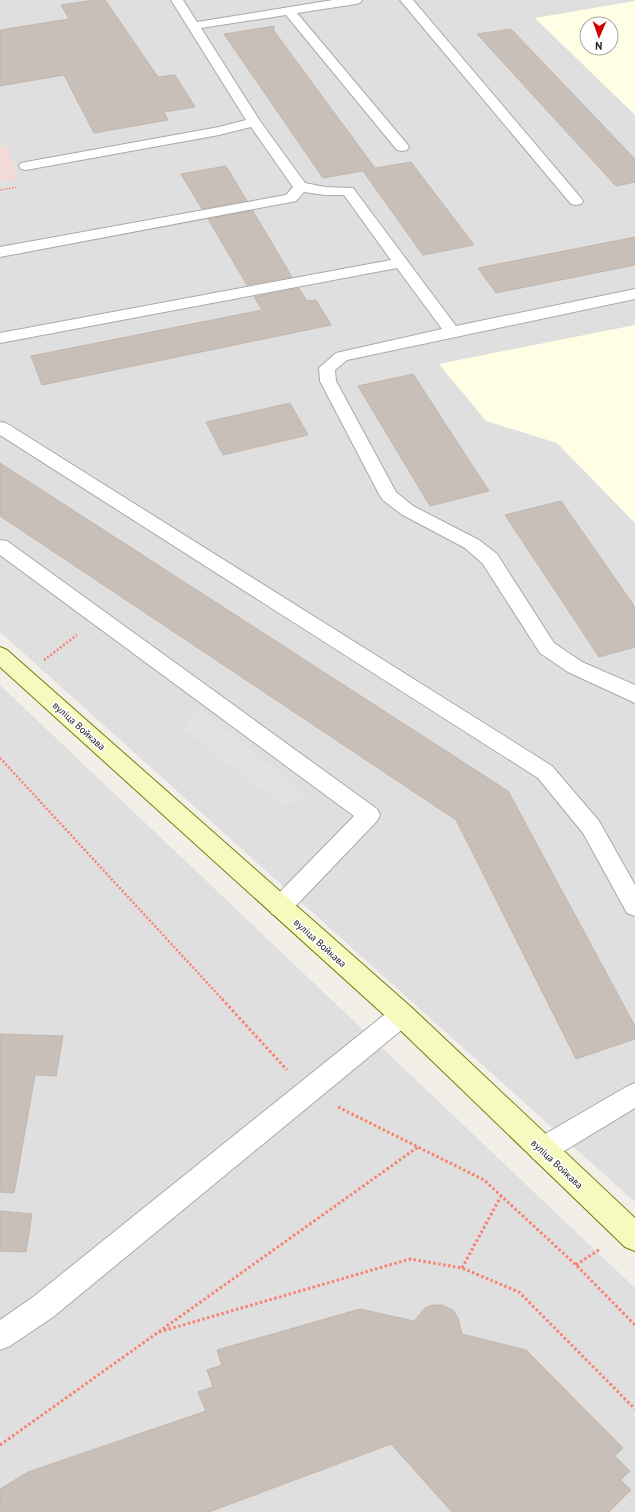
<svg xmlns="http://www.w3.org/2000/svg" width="635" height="1512" font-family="'PT Sans',sans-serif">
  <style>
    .residential { fill: #e0dfdf; fill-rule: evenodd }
    .commercial { fill: #f2dad9 }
    .education { fill: #ffffe5; fill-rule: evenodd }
    .parking { fill: #e2e2e2 }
    .building { fill: #c7bfb8; stroke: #c4b6ab }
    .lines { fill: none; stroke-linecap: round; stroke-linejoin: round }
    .lane-casing { stroke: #a9a9a9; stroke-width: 2 }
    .secondary-casing { stroke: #707d05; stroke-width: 2 }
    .path-far2 { stroke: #fa8072; stroke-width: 1.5; stroke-dasharray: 1.5 1.5; stroke-linecap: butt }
    .path-far1 { stroke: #fa8072; stroke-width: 2.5; stroke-dasharray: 2 2; stroke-linecap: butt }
    .path { stroke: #fa8072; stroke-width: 3; stroke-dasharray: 2.5 2.5; stroke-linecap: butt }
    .lane { fill: #fff; fill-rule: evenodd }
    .secondary { fill: #f7fabf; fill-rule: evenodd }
    .labels { text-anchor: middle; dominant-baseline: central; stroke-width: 3.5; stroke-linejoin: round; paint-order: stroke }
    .street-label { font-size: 10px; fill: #222; stroke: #fff }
  </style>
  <rect width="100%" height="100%" fill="#f2efe9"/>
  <path class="residential" d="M0 0H635V1202L0 632ZM587 24H611V48H587Z
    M0 685 635 1288V1512H0Z"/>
  <path class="commercial" d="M7 146 18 179 0 182V147Z"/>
  <path class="education" d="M635 1V115L535 18ZM587 24H611V48H587Z
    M635 325V523L557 443 486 421 439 364Z"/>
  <path class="parking" d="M199 707 306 796 283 806 183 729Z"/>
  <path class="building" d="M95 0H105L158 77 175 75 195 107 164 112 168 120 94 133 64 75 0 86V30L69 19 61 5Z
    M274 26V31L375 168 411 162 474 245 423 255 363 171 323 178 224 34Z
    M511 29 635 159V182L616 186 477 34Z
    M226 166 247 201 202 209 181 174Z
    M253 211 292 277 247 285 208 219Z
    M635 237V265L496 293 478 268Z
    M299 288 307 301 316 300 331 325 42 385 31 356 262 310 254 297Z
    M413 374 489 491 430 506 358 386Z
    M290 403 308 435 223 455 206 422Z
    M0 463 508 791 635 1026V1039L576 1059 456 820 0 516Z
    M561 501 635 607V647L599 657 505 515Z
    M0 1034 63 1036 56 1076 35 1075 14 1193 0 1192Z
    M0 1211 32 1214 26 1252 0 1251Z
    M433 1305H442L453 1310 458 1318 462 1334 526 1350 623 1448 615 1456 630 1471 621 1480 631 1490 609 1512H452L391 1444 209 1512H0V1489L28 1472 206 1411 198 1392 213 1387 207 1370 222 1365 217 1350 360 1309 414 1321 425 1308Z"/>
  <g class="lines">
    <defs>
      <path id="lane" d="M171 0H183L197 22 333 0H362L360 3 356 4 297 13 407 144 409 147 407 150 402 151 397 150 286 15 201 28 260 121 305 183 325 187 353 188 456 326 635 289V299L347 360 335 370 336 381 396 492 413 506 479 540 497 554 554 643 582 662 635 685V703L568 672 540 653 483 564 465 548 401 514 383 500 380 496 320 381 319 368 336 353 442 329 397 268 0 343V333L391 260 344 195H325L304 192 296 201 291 202 0 257V247L286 195 293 187 251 127 219 135 26 170 21 169 19 166 21 163 26 162 219 127 246 120Z
        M400 0H413L581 198 583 201 581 204 576 205 571 204Z
        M0 422 6 423 552 766 599 821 635 885V916L627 913 583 833 538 778 0 435Z
        M0 540 7 541 377 809 380 815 377 821 288 914 280 917 272 914 269 907 272 900 354 816 0 555Z
        M402 1004 410 1007 414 1015 410 1023 53 1317 10 1346 0 1350V1320L33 1297 394 1007Z
        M635 1083V1108L551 1159 542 1162 533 1159 529 1150 533 1141 626 1087Z"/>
      <path id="secondary" d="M0 647 7 650 411 1007 635 1218V1251L625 1247 393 1023 0 667Z"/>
    </defs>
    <use href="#lane" class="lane-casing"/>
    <use href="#secondary" class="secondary-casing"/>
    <path class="path-far2" d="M0 190 17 187"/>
    <path class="path-far1" d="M44 660 77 635
      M0 758 223 1000"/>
    <path class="path" d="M222 999 287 1070
      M338 1107 484 1180 576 1265 635 1325
      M576 1265 600 1249
      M462 1268 501 1196
      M159 1332 410 1259 462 1268 519 1292 635 1409
      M0 1445 418 1147"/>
    <use href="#lane" class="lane"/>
    <use href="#secondary" class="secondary"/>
  </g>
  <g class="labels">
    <g class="street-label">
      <text transform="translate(79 726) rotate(42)">вуліца Войкава</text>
      <text transform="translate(320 943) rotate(42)">вуліца Войкава</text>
      <text transform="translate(557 1164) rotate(43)">вуліца Войкава</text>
    </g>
  </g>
  <g transform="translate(599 36) rotate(182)"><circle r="19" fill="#ffffff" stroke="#a7a7a7"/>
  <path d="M0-3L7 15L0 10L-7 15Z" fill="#d40000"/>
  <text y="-6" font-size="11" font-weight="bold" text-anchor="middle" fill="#222222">N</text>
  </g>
</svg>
